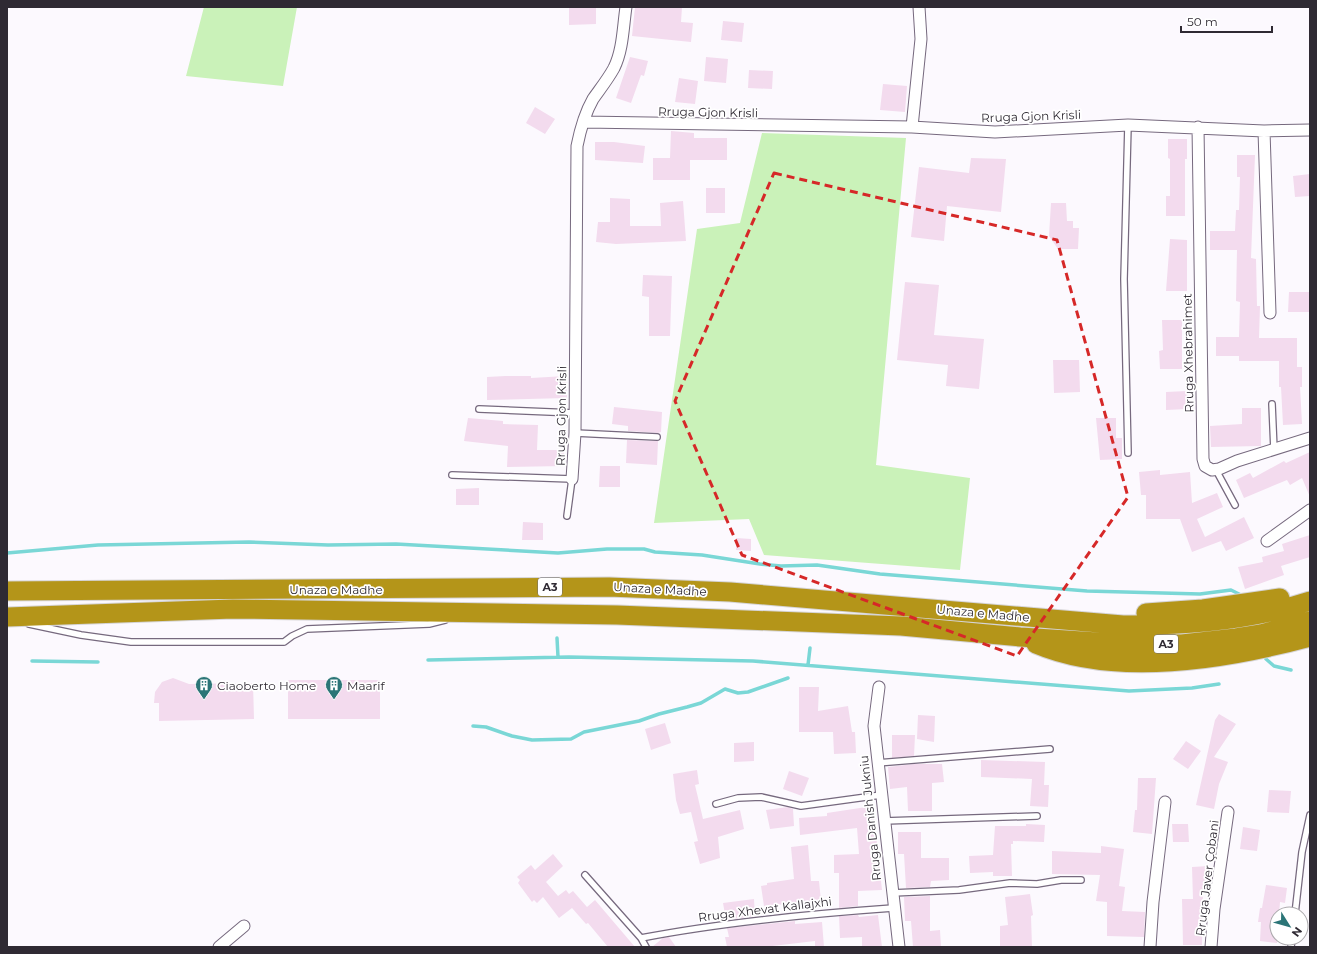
<svg xmlns="http://www.w3.org/2000/svg" width="1317" height="954" font-family="Montserrat,sans-serif">
  <style>
    .green { fill: #caf2b9 }
    .lines { fill: none; stroke-linecap: round; stroke-linejoin: round }
    .stream { stroke: #7ad7d6; stroke-width: 3.5 }
    .building { fill: #f3dbee }
    .lane-casing { stroke: #76697e; stroke-width: 8 }
    .street-casing { stroke: #76697e; stroke-width: 13 }
    .highway-casing { stroke: #d5d4d6; stroke-width: 21 }
    .lane { stroke: #fff; stroke-width: 5.5 }
    .street { stroke: #fff; stroke-width: 11 }
    .highway { stroke: #b49519; stroke-width: 19 }
    .marked { fill: none; stroke: #d62828; stroke-width: 3; stroke-dasharray: 8 5; stroke-linejoin: round }
    .labels { text-anchor: middle; dominant-baseline: central; stroke-width: 3.5; stroke-linejoin: round; paint-order: stroke }
    .shield { fill: #fff; stroke: #6d6a70; stroke-width: 1 }
    .shield-label { font-size: 11px; font-weight: bold; fill: #2f2a33 }
    .street-label { font-size: 12px; fill: #2f2a33; stroke: #fff }
    .poi-label { font-size: 12px; fill: #2f2a33; stroke: #fff; text-anchor: start }
  </style>
  <rect width="100%" height="100%" fill="#fcf9fe"/>
  <path class="green" d="M204 7H297L283 86 186 76Z
    M762 133 906 138 876 465 970 478 960 570 764 555 749 519 654 523 697 229 740 223Z"/>
  <g class="lines">
    <path class="stream" d="M7 553 98 545 249 542 328 545 396 544 558 553 607 549H644L655 552 702 555 760 564 781 566 817 565 880 574 1087 591 1200 594 1231 590 1241 595
      M557 638 558 657
      M1266 659 1274 666 1291 670
      M428 660 569 657 753 661 1129 691 1192 688 1219 684
      M32 661 98 662
      M808 665 810 648
      M473 726 486 727 512 736 532 740 571 739 584 732 639 721 659 714 687 707 701 703 725 689 738 693 748 692 788 678"/>
  </g>
  <path class="building" d="M569 7H596V24L569 25Z
    M635 7H682L681 22 693 23 691 42 632 36Z
    M723 21 744 23 742 42 721 40Z
    M630 57 648 61 644 76 641 75 631 103 616 98Z
    M706 57 728 59 726 83 704 81Z
    M749 70 773 71 772 89 748 88Z
    M679 78 698 81 695 104 675 102Z
    M883 84 907 86 905 112 880 110Z
    M535 107 555 119 545 134 526 123Z
    M671 131 694 133V138H727V160H690V180H653V158H670Z
    M1168 139H1187V159H1185V216H1166V196H1170V159L1168 158Z
    M595 142H614L645 146 643 163 595 160Z
    M1237 155H1255L1251 258 1256 259 1257 306H1260L1259 338H1297V367H1302V387H1300L1302 424 1283 425 1281 387H1279V361H1239V356H1216V337H1239L1240 302 1236 301 1237 250H1210V231H1235L1236 210H1239L1240 177H1237Z
    M971 158 1006 159 1001 212 947 206 944 241 911 237 919 167 969 173Z
    M1310 174V196L1295 197 1293 176Z
    M706 188H725V213H706Z
    M610 198 630 199V226H661L660 203 683 201 686 241 616 244 596 242 598 222H610Z
    M1051 203H1066L1067 221H1073V228H1079L1078 249H1058L1049 236Z
    M1170 239 1187 240V291H1166Z
    M643 275 672 276 670 336H649V297L642 296Z
    M905 282 939 285 934 335 984 339 979 389 946 386 948 365 897 360Z
    M1289 292H1310V312H1288Z
    M1162 320H1182V369H1160L1159 351 1163 350Z
    M1053 360H1079L1080 392 1054 393Z
    M505 376H531V378L566 376 567 398 487 400V377Z
    M1187 391 1188 409 1166 410V392Z
    M614 407 662 412 661 432 658 433 628 431V426L612 424Z
    M1242 408H1261V446L1211 447 1210 426 1242 424Z
    M468 418 503 421V424L538 425 537 450H564V466L507 467 508 446 464 441Z
    M1096 418H1116V438H1122V459L1100 460Z
    M627 440 658 441 657 465 626 463Z
    M1310 452V497L1302 478 1290 485 1287 480 1244 498 1236 480 1250 473 1253 478 1284 461 1286 463Z
    M600 466H620V487H599Z
    M1160 470V475L1190 472 1192 503 1217 493 1223 507 1197 519 1205 537 1244 517 1254 538 1226 551 1221 541 1192 552 1180 519H1146V495H1141L1139 472Z
    M479 488V505H456V489Z
    M523 522 543 523V540H522Z
    M1310 535V557L1281 566 1284 575 1245 589 1238 567 1263 562 1262 557 1284 551 1282 544Z
    M736 538 751 539V551L736 550Z
    M173 678 189 684 253 683 254 719 159 721V703H154L155 692 162 682Z
    M288 680H380V719H288Z
    M799 687H819L818 711 848 706 852 732H855L856 753 834 754 833 732H799Z
    M1219 714 1236 724 1214 757 1228 762 1219 784 1214 809 1196 805 1215 720Z
    M918 715 935 716 934 742 917 739Z
    M665 723 671 743 651 750 645 729Z
    M892 735H915L914 756 892 758Z
    M1186 741 1201 751 1188 769 1173 759Z
    M754 742V761L734 762V743Z
    M981 760 1045 762 1044 785H1049L1048 807 1030 806 1032 779 981 777Z
    M914 764H942L944 782 932 783V811H908L907 787 890 789 888 767Z
    M697 770 699 784 695 785 703 819 740 810 744 829 718 837 720 858 700 864 694 842 698 841 691 812 680 814 676 800 673 774Z
    M789 771 809 778 802 796 783 789Z
    M1138 778H1156L1152 834 1133 832 1135 810H1137Z
    M1269 790 1291 791 1289 813 1267 812Z
    M873 806 882 890 858 891V906L839 908V873H834V855L859 854 857 828 800 835 799 818 827 816V813Z
    M788 807 793 809 794 826 770 829 766 810Z
    M1026 824 1045 825 1044 842 1013 841V844H1011L1012 876H993V872L970 873 969 856 993 855 995 826H1026Z
    M1172 824H1188L1189 842H1173Z
    M1243 827 1260 830 1257 851 1240 849Z
    M898 832H921V858H949V880L931 881 930 887 906 888 904 854H898Z
    M808 845 811 881H819L821 901 764 906 761 886 767 885V883L794 879 791 847Z
    M1101 846 1124 849 1119 886 1125 887 1122 911 1145 912 1144 937 1107 936V902L1096 901 1100 875 1052 874V851L1101 853Z
    M553 854 563 866 546 882 558 896 566 890 569 894 573 891 587 907 595 900 635 947H608L588 923 586 924 572 908 559 918 543 897 537 903 534 900 532 902 518 883 520 880 517 877 531 865 535 870Z
    M1209 866 1210 889 1203 890 1202 945H1183L1182 899H1193L1192 867Z
    M1266 885 1287 888 1285 903 1280 902 1279 914H1277V943L1260 941 1261 922H1258L1260 908H1262Z
    M1030 894 1033 915 1031 916 1032 947H1000V926L1008 925 1005 897Z
    M930 896V931L940 930 941 947H913L911 921H905L904 897Z
    M754 899 755 916 726 920 723 903Z
    M858 915 859 917 878 915 882 947H862V937L840 938 839 916Z
    M795 921V924L822 922 824 947H815V941L764 947H727L725 937H729L727 928Z
    M669 937 676 947H652L663 938Z"/>
  <g class="lines">
    <defs>
      <path id="lane" d="M1128 125 1124 279 1128 453
        M1272 404 1274 450
        M479 409 575 413
        M575 433 657 437
        M1216 470 1235 505
        M452 475 572 479 567 516
        M29 624 81 635 131 642H284L292 636 307 629 429 624 445 620
        M877 763 1050 749
        M716 804 738 798 761 797 801 806 881 795
        M884 821 1037 816
        M585 875 641 938 646 947
        M892 893 959 890 1010 883 1037 884 1061 880H1081
        M1295 914 1302 852 1310 815
        M641 938C724 922 808 914 893 908
        M1291 947 1292 938"/>
      <path id="street" d="M584 122 912 127 995 132 1128 125 1264 131 1310 130
        M912 127 921 39 919 7
        M1198 127 1203 459 1205 466 1212 470 1219 469 1237 461 1310 438
        M1264 131 1270 313
        M572 479 575 433 577 146C580 131 585 113 593 99 600 89 608 79 614 68 623 50 623 27 626 7
        M1267 541 1310 510
        M879 687 874 726 899 947
        M219 947 244 926
        M1150 947 1153 902 1165 802
        M1211 947 1214 909 1228 812"/>
      <path id="highway" d="M7 591 609 587 730 592 1123 625C1186 626 1249 621 1310 601
        M1146 613 1203 609 1280 598
        M7 617 233 609 617 615 901 626 1020 637 1128 644H1182L1236 638 1261 634 1310 621
        M1036 644C1116 678 1228 659 1310 637"/>
    </defs>
    <use href="#lane" class="lane-casing"/>
    <use href="#street" class="street-casing"/>
    <use href="#highway" class="highway-casing"/>
    <use href="#lane" class="lane"/>
    <use href="#street" class="street"/>
    <use href="#highway" class="highway"/>
  </g>
  <path class="marked" d="M774 173 1057 240 1128 497 1017 656 742 555 675 401Z"/>
  <defs>
    <symbol id="building-pin" viewBox="-11 -11 22 30"><path d="M0 17L-7.5 6A9.5 9.5 0 1 1 7.5 6Z" fill="#2b7577" stroke="#fff"/><path d="M-4-6H4V6H1V3H-1V6H-4ZM-2.5-4.3h1.7v1.8h-1.7ZM.8-4.3h1.7v1.8H.8ZM-2.5-1h1.7V.8h-1.7ZM.8-1h1.7V.8H.8Z" fill="#fff"/></symbol>
  </defs>
  <g fill-rule="evenodd">
    <use href="#building-pin" x="194" y="675" width="20" height="27"/>
    <use href="#building-pin" x="324" y="675" width="20" height="27"/>
  </g>
  <g class="labels">
    <g class="shield">
      <rect x="538" y="578" width="24" height="18" rx="3"/>
      <rect x="1154" y="635" width="24" height="18" rx="3"/>
    </g>
    <g class="shield-label">
      <text x="550" y="587">A3</text>
      <text x="1166" y="644">A3</text>
    </g>
    <g class="street-label">
      <text transform="translate(708 112) rotate(1)">Rruga Gjon Krisli</text>
      <text transform="translate(1031 116) rotate(-2)">Rruga Gjon Krisli</text>
      <text transform="translate(1188 353) rotate(-91)">Rruga Xhebrahimet</text>
      <text transform="translate(561 416) rotate(-89)">Rruga Gjon Krisli</text>
      <text x="336" y="589">Unaza e Madhe</text>
      <text transform="translate(660 589) rotate(3)">Unaza e Madhe</text>
      <text transform="translate(983 613) rotate(5)">Unaza e Madhe</text>
      <text transform="translate(870 818) rotate(-96)">Rruga Danish Jukniu</text>
      <text transform="translate(1207 878) rotate(-83)">Rruga Javer Çobani</text>
      <text transform="translate(765 909) rotate(-7)">Rruga Xhevat Kallajxhi</text>
    </g>
    <g class="poi-label">
      <text x="217" y="685">Ciaoberto Home</text>
      <text x="347" y="685">Maarif</text>
    </g>
  </g>
  <rect width="1317" height="954" fill="none" stroke="#2f2a33" stroke-width="16"/>
  <g transform="translate(1289 926) rotate(127)"><circle r="19" fill="#ffffff" stroke="#acaaad"/>
  <path d="M0-3L7 15L0 10L-7 15Z" fill="#2b7577"/>
  <text y="-6" font-size="11" font-weight="bold" text-anchor="middle" fill="#2f2a33">N</text>
  </g>
  <path d="M1181 26v6h91v-6" fill="none" stroke="#2f2a33" stroke-width="2"/>
  <text x="1187" y="26" font-size="12" fill="#2f2a33" stroke="#ffffff" stroke-width="3" paint-order="stroke">50 m</text>
</svg>
